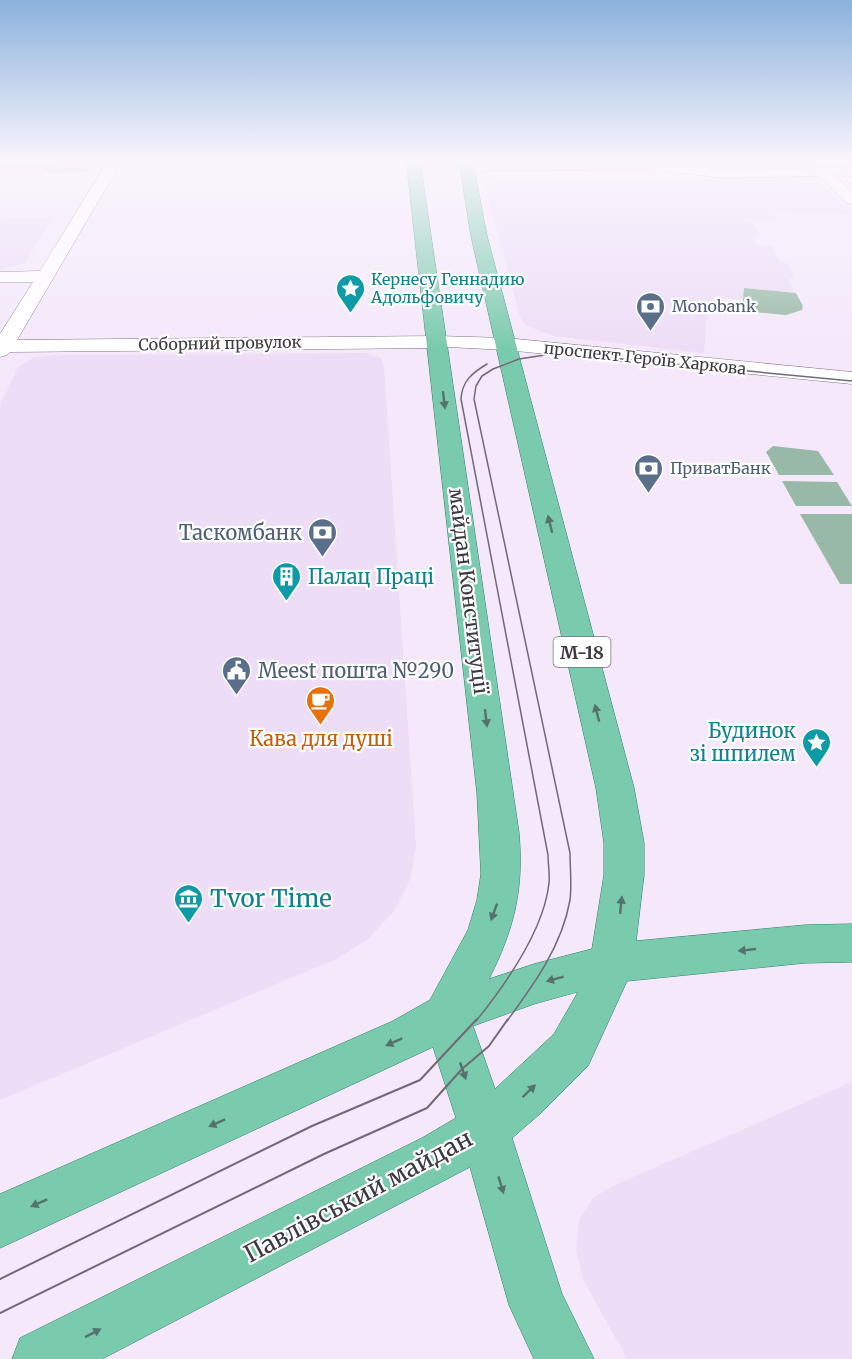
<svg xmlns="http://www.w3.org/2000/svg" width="852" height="1359" font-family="Merriweather,serif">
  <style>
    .built { fill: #edddf6 }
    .forest { fill: #98b9a7 }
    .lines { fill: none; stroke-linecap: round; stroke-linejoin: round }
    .minor-casing { stroke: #7a6f7f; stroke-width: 1 }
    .tertiary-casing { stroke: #7a6f7f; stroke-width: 1 }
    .secondary-casing { stroke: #7a6f7f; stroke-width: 1 }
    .primary-casing { stroke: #2b8064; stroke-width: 1 }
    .minor { fill: #fff; fill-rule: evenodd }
    .tertiary { fill: #fff; fill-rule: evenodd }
    .secondary { fill: #bce4d6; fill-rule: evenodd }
    .primary { fill: #7acaad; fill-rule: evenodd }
    .tram-far1 { stroke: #716a75; stroke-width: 1.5 }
    .tram { stroke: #716a75; stroke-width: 2 }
    .oneway { fill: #55736c }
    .labels { text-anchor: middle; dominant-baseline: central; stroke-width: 4.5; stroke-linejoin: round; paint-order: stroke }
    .far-culture-label { font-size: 16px; fill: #0d838f; stroke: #fff; text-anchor: start }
    .far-service-label { font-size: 16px; fill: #4e5e75; stroke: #fff; text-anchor: start }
    .far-street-label { font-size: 16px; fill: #3d3940; stroke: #fff }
    .shield { fill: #fff; stroke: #777479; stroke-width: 1.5 }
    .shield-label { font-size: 18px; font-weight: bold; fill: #3d3940 }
    .service-label { font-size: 20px; fill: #4e5e75; stroke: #fff; text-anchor: end }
    .culture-label { font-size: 20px; fill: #0d838f; stroke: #fff; text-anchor: start }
    .street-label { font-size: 20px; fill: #3d3940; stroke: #fff }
    .food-label { font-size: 20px; fill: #c56008; stroke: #fff }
    .near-culture-label { font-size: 24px; fill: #0d838f; stroke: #fff; text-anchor: start }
    .near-street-label { font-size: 24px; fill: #3d3940; stroke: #fff }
  </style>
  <rect width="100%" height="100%" fill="#f4e8fa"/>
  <path class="built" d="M658 159H852V169L708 170 673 165Z
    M809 177 817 179 852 214 773 211 779 219 743 217 746 223H754L761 238H753L757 245 772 246 780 263H787L794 278 788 279 796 293 744 288 743 300 713 297 706 323 704 353 553 336 525 325 519 314 485 186 500 181 527 179Z
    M53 218 25 263 0 270V219Z
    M366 353 381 358 384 367 416 847 410 880 394 911 367 940 336 959 0 1100V405L18 367 35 357 59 355Z
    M852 1082V1359H627L584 1281 576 1251 579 1220 594 1197 619 1183Z"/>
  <path class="forest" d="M0 159H61L54 167H90L86 172 51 173 44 169 45 167 0 168Z
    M744 288 796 293 803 306 802 310 786 315 742 311Z
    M773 446 818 451 834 475H779L766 452Z
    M782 481 837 482 852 506H796Z
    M800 514H852V584H840Z"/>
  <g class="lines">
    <defs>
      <path id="minor" d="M109 159H123L17 340 437 336 444 338 447 342 444 346 437 348 10 352 7 355 0 357V334L33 282H0V272L40 271Z
        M823 168H852V176L818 175 816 172 818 169Z"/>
      <path id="tertiary" d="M646 161 724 170 823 168 828 169 852 192V204L847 203 819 176 724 178 641 168 639 165 641 162Z
        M437 336 506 338 852 372V384L506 350 430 346 427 342 430 338Z"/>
      <path id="secondary" d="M639 159H653V165L646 169 467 172 460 168 467 164 639 161Z"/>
      <path id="primary" d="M400 159H414L421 168 519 833C524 890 514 929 489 979L534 964 592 949 604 875V843L596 788 471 236 460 168 455 159H469L474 168 487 236 634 788 644 843V875L636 941 805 925 852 924V962L805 963 627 981 588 1066 541 1113 512 1138 562 1294 594 1359H534L509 1305 470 1167 102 1359H12L20 1338 422 1138 456 1118 433 1047 0 1248V1194L393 1021 430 1000 468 930 477 900 481 874 477 793 407 168ZM578 992 554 1034 495 1089 473 1026 534 1004Z"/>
    </defs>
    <use href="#minor" class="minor-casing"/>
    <use href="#tertiary" class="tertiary-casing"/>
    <use href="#secondary" class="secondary-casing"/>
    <use href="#primary" class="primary-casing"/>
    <use href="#minor" class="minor"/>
    <use href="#tertiary" class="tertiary"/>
    <use href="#secondary" class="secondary"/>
    <use href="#primary" class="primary"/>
    <path class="tram-far1" d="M476 1021C505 985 544 931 549 883 550 874 548 864 548 855L461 399C462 381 472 373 487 364
      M507 1021C534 984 562 946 570 900 572 885 570 868 570 853L474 399 476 386 482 376 493 369 519 359 558 353 852 381"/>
    <path class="tram" d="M0 1279 312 1126 420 1080 477 1019
      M0 1313 324 1154 427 1108 462 1069 489 1046 508 1019"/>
  </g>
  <defs><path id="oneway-solid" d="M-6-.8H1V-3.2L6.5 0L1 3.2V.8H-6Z" transform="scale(1.5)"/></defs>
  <g class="oneway">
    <use href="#oneway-solid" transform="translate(444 400) rotate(83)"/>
    <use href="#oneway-solid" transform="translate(550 524) rotate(-104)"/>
    <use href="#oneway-solid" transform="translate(597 713) rotate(-104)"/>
    <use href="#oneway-solid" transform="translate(486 718) rotate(83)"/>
    <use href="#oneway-solid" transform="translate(621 905) rotate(-84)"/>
    <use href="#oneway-solid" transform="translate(494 912) rotate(110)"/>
    <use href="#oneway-solid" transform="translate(747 950) rotate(174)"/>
    <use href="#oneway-solid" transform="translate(555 979) rotate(165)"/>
    <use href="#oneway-solid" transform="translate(394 1042) rotate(156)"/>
    <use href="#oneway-solid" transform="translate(463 1071) rotate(71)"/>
    <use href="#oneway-solid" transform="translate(529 1091) rotate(-44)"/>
    <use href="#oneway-solid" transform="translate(217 1123) rotate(156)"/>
    <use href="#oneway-solid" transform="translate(501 1185) rotate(73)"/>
    <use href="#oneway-solid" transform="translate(39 1203) rotate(156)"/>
    <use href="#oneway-solid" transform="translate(93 1333) rotate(-27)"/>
  </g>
  <linearGradient id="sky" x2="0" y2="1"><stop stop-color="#8ab2dc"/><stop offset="0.46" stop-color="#faf5fd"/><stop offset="1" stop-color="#faf5fd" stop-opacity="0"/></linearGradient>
  <rect width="852" height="349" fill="url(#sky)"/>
  <defs>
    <symbol id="sight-pin" viewBox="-11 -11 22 30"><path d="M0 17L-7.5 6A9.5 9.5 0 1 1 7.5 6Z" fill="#0f9aa8" stroke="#fff"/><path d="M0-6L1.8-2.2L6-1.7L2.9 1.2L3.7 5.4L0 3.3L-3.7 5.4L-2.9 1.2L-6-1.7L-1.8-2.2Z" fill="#fff"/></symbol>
    <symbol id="bank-pin" viewBox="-11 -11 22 30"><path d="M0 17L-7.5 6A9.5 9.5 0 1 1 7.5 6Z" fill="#5c6f8a" stroke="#fff"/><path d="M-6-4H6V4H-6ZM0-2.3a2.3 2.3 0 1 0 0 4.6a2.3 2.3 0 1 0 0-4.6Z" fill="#fff"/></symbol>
    <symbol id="building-pin" viewBox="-11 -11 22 30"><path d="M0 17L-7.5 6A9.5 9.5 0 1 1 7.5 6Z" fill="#0f9aa8" stroke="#fff"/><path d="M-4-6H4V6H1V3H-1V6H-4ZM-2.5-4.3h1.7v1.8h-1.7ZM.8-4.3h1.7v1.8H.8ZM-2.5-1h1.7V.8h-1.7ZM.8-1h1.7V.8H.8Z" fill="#fff"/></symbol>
    <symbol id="civic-pin" viewBox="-11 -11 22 30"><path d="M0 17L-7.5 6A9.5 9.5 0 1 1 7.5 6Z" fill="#5c6f8a" stroke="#fff"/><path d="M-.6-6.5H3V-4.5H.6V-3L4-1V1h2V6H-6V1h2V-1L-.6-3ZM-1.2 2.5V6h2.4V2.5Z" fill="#fff"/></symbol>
    <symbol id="cafe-pin" viewBox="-11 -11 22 30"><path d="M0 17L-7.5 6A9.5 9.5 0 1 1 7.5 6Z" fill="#e8710a" stroke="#fff"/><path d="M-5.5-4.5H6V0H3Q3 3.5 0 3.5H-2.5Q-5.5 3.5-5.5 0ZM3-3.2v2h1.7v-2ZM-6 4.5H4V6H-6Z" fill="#fff"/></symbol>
    <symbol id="museum-pin" viewBox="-11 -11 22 30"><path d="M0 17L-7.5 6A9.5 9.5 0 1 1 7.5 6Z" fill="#0f9aa8" stroke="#fff"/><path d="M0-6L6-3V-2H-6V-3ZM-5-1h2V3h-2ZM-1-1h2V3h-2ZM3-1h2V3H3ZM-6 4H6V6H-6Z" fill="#fff"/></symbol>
  </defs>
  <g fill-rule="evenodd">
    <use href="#sight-pin" x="334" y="272" width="33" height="45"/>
    <use href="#bank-pin" x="634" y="290" width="33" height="45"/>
    <use href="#bank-pin" x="632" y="452" width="33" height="45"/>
    <use href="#bank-pin" x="306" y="516" width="33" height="45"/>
    <use href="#building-pin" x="270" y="560" width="33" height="45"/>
    <use href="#civic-pin" x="220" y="654" width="33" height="45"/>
    <use href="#cafe-pin" x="304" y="684" width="33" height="45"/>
    <use href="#sight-pin" x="800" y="726" width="33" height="45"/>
    <use href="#museum-pin" x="172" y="882" width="33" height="45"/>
  </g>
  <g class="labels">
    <g class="far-culture-label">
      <text x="371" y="279">Кернесу Геннадию<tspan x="371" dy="18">Адольфовичу</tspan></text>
    </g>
    <g class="far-service-label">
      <text x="672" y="306">Monobank</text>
      <text x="670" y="468">ПриватБанк</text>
    </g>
    <g class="far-street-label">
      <text transform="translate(220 343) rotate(-1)">Соборний провулок</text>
      <text transform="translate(645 358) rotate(6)">проспект Героїв Харкова</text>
    </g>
    <rect class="shield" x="553.5" y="637" width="57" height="30" rx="4.5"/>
    <g class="shield-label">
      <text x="582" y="652">М-18</text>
    </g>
    <g class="service-label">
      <text x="302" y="532">Таскомбанк</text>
      <text x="258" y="670" text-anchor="start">Meest пошта №290</text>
    </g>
    <g class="culture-label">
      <text x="308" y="576">Палац Праці</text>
      <text x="796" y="730" text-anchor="end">Будинок<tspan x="796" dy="23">зі шпилем</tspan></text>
    </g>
    <g class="street-label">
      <text transform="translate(469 591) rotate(83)">майдан Конституції</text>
    </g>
    <g class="food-label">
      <text x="321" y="738">Кава для душі</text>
    </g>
    <g class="near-culture-label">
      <text x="210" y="898">Tvor Time</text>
    </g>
    <g class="near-street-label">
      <text transform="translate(358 1196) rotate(-28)">Павлівський майдан</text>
    </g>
  </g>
</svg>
